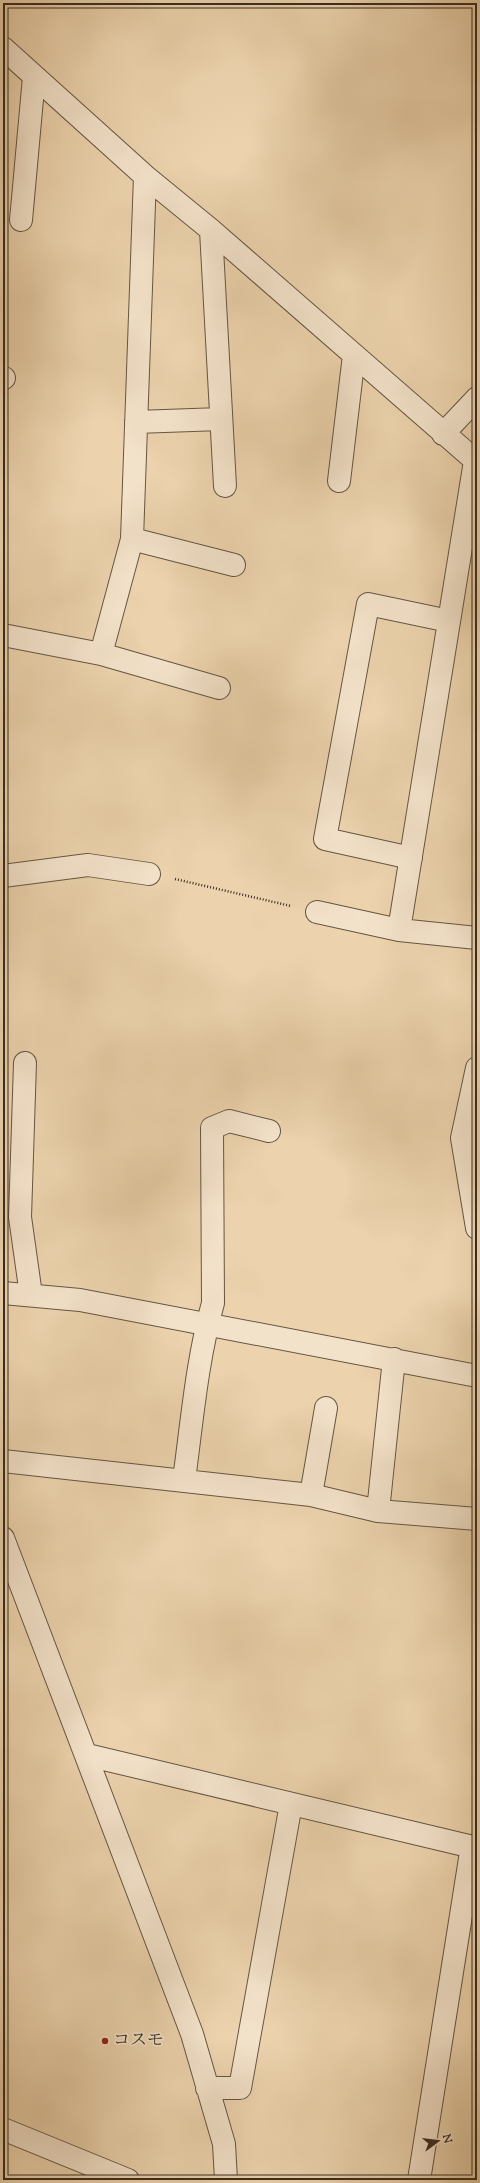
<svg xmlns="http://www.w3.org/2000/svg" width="480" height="2183" font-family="'Sorts Mill Goudy','Noto Serif JP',serif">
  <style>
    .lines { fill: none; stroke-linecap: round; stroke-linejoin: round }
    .minor-casing { stroke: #655643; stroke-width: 24 }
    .path { stroke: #382c20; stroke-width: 2.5; stroke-dasharray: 1 2; stroke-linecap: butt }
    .minor { stroke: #f3e2ca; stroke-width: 22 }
    .poi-dot { fill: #8f2418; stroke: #f3e2ca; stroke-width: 1.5 }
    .labels { text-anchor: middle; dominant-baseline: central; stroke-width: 3.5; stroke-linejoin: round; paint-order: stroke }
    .poi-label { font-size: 17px; fill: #382c20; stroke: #f3e2ca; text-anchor: start }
  </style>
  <rect width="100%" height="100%" fill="#ecd3ad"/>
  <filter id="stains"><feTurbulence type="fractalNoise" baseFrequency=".005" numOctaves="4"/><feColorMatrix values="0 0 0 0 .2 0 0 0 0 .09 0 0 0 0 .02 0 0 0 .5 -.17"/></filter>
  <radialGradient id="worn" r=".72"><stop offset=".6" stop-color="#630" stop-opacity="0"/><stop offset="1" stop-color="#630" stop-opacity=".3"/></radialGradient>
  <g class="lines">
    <defs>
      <path id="minor" d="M3 48 145 176 211 230 477 462
        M21 220 34 77
        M211 230 225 486
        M3 378H4
        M136 422 221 419
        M443 434 477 398
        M339 481 354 355
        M132 539 234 565
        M3 635 101 654 219 688
        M101 654 132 539 145 176
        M411 858 325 839 368 604 449 621
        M3 876 88 865 149 874
        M317 912 399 930 477 938
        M399 930 475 461
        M25 1063 20 1217 31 1295
        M477 1068 462 1138 477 1228
        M3 1293 80 1300 477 1376
        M3 1461 311 1495 378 1511 477 1519
        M184 1480C192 1421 197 1360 213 1303L212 1128 229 1121 269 1131
        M311 1495 326 1408
        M378 1511 394 1359
        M3 1538 192 2034 224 2144 226 2180
        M87 1755 477 1848
        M207 2088H240L291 1804
        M3 2129 128 2180
        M419 2180 472 1846"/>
    </defs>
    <use href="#minor" class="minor-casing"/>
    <path class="path" d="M175 879 291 906"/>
    <use href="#minor" class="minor"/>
  </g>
  <circle class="poi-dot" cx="105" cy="2041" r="4"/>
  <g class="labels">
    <g class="poi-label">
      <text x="113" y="2041">コスモ</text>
    </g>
  </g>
  <rect width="480" height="2183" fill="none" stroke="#ecd3ad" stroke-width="16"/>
  <rect x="4" y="4" width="472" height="2175" fill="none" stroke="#382c20" stroke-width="2"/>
  <rect x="8" y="8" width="464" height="2167" fill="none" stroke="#382c20"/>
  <g transform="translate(438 2141) rotate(75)" stroke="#f3e2ca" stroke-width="3" paint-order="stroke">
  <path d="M0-3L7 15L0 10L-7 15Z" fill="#382c20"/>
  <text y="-6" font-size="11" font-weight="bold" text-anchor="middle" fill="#382c20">N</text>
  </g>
  <rect width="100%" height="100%" filter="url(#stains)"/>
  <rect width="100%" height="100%" fill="url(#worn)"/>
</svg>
